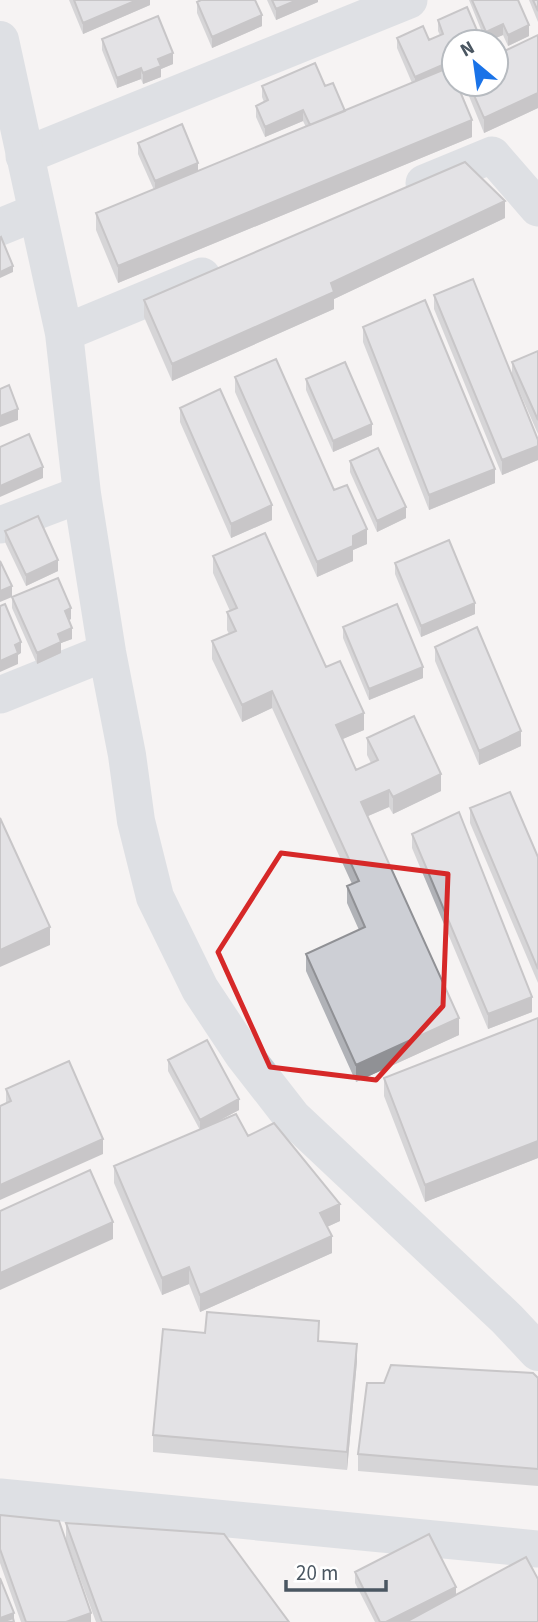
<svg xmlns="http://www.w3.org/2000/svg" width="538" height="1622" font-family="'Source Sans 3',sans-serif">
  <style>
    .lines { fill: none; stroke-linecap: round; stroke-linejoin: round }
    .minor { stroke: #c1cad2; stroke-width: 37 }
    .tertiary { stroke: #c1cad2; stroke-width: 38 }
    .wall { fill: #b0b2b7 }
    .shaded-wall { fill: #909195 }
    .building { fill: #cdcfd5; stroke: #909195; stroke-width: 2 }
    .marked { fill: none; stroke: #d62828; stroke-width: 5; stroke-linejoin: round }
  </style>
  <rect width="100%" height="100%" fill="#f5f3f3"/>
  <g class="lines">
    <path class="minor" d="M24 156 409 0
      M424 183 492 155 538 208
      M0 227 37 212
      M64 333 202 276
      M0 525 82 494
      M0 695 107 652
      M0 1497 538 1549"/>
    <path class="tertiary" d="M0 40 64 333 82 494 107 652 127 755 136 821 155 897 200 989 243 1054 292 1117 507 1319 538 1352"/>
  </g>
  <path class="wall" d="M69 0H150V5L83 34Z
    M267 0H318V2L276 20Z
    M469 0H518L529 36 508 46 503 35 486 42Z
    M529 0H538V22Z
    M197 2 262 26 212 48 197 13Z
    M438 20 454 42V71L452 72 472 137 118 283 96 230V213L154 190 138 154V143L198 171 306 127 303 121 265 137 256 117V106L264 102 262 97V86H325L345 111 412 83 397 48V38L429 40 440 35 438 31Z
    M538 35V108L484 133 464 84H496Z
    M102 39 173 64 161 69V77L143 84 141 79 117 88 102 50Z
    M505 218 334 299V309L172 381 144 317V300Z
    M434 295 512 377V362L538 351V434L513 377 538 440V460L502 475 434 309Z
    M363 327 495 483 429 510 363 342Z
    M235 377 334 490 367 544 353 550V561L317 577 235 392Z
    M306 379 372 435 333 452 306 390Z
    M180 408 272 520 231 538 180 422Z
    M350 461 406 518 377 532 350 472Z
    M5 531 58 571 26 586 5 542Z
    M213 556 326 667 364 730 342 739 356 770 371 763 367 755V738L441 791 393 814 389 807 368 816 459 1035 356 1082 306 971V954L359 930 347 903V886L352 884 272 708 242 722 212 659V641L229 634 227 630V612L230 611 213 573Z
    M395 563 475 614 421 637 395 574Z
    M12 597 71 619 69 620 72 639 61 643V653L37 664 12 608Z
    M343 627 423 678 369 700 343 638Z
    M435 647 521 746 479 765 435 661Z
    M470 808 538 857V983L470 823Z
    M412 834 532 1012 488 1029 412 848Z
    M538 1018V1158L425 1202 384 1096V1078Z
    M168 1060 239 1110 214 1123 248 1136 340 1221 327 1227 332 1253 200 1312 189 1284 162 1295 114 1183V1166L200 1130 168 1071Z
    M6 1089 103 1154 6 1103Z
    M205 1333 319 1341 357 1361 347 1470 153 1452V1435Z
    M538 1378V1486L358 1471V1454Z
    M0 1515 91 1622H21L0 1563Z
    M66 1523 289 1622H96L66 1540Z
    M355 1572 456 1595 538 1622H375L355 1583Z"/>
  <path class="shaded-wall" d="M137 0H150V5L83 34V23Z
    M297 0H318V2L276 20V9Z
    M262 15V26L212 48V37Z
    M503 24V35L486 42V32Z
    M529 25V36L508 46V35Z
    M173 53V64L161 69V77L143 84V73L158 59Z
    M454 60V71L415 88V77Z
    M141 68V79L117 88V78Z
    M538 93V108L484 133V118Z
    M303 110V121L265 137V127Z
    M472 120V137L118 283V266Z
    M198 163V174L155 192V181Z
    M505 201V218L334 299V309L172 381V364L331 283Z
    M13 266V272L0 278V272Z
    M18 409V420L0 427V416Z
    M372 424V435L333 452V441Z
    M538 446V460L502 475V460Z
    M43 467V478L0 497V486Z
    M495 469V483L429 510V495Z
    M272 505V520L231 538V524Z
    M406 507V518L377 532V521Z
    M367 529V544L353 550V561L317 577V562L353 536Z
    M58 560V571L26 586V575Z
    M12 586V597L0 602V591Z
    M475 603V614L421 637V626Z
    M71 608V619L65 622V611Z
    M72 628V639L61 643V653L37 664V653L58 634Z
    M21 642V653L18 655V664L0 672V661L15 645Z
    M423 667V678L369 700V689Z
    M272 691V708L242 722V705Z
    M364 713V730L336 742V725Z
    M521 731V746L479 765V751Z
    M441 774V791L393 814V797Z
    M389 790V807L361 819V802Z
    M50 927V945L0 967V950Z
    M532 997V1012L488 1029V1014Z
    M459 1018V1035L356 1082V1065Z
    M239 1099V1110L200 1131V1120Z
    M103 1139V1154L0 1200V1185Z
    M538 1141V1158L425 1202V1185Z
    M340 1204V1221L320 1230V1213Z
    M113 1222V1239L0 1290V1273Z
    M332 1236V1253L200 1312V1295Z
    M189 1267V1284L162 1295V1278Z
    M357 1344V1361L347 1470V1452Z
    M456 1587V1598L408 1622H386Z
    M14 1613V1622H0V1618Z
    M91 1613V1622H66Z"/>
  <path class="building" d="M74 0H137L83 23Z
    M201 0H255L262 15 212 37 197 2Z
    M272 0H297L276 9Z
    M472 0H518L529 25 508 35 503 24 486 32Z
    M533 0H538V11Z
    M467 7 482 42H454V60L415 77 397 38 423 26 429 40 443 34 438 20Z
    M158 16 173 53 158 59 161 66 143 73 141 68 117 78 102 39Z
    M538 35V93L484 118 469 84H496V55Z
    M315 63 325 86 333 83 345 111 310 125 303 110 265 127 256 106 268 100 262 86Z
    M450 67 454 76V84H457L472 120 118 266 96 213Z
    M182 124 198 163 155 181 138 143Z
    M465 162 505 201 331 283 334 292 172 364 144 300Z
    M1 237 13 266 0 272V238Z
    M473 279 538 440V446L502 460 434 295Z
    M425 300 495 469 429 495 363 327Z
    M538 351V420L512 362Z
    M276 359 334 490 347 485 367 529 353 536V546L317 562 235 377Z
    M345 362 372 424 333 441 306 379Z
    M9 385 18 409 0 416V389Z
    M220 389 272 505 231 524 180 408Z
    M29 434 43 467 0 486V447Z
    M378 448 406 507 377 521 350 461Z
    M38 516 58 560 26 575 5 531Z
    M265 533 326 667 340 661 364 713 336 725 356 770 378 760 367 738 414 716 441 774 393 797 389 790 361 802 459 1018 356 1065 306 954 365 927 347 886 359 881 272 691 242 705 212 641 236 631 227 612 237 608 213 556Z
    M449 540 475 603 421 626 395 563Z
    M0 561 12 586 0 591Z
    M58 578 71 608 65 611 72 628 58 634 61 642 37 653 12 597Z
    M5 604 21 642 15 645 18 653 0 661V606Z
    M397 604 423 667 369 689 343 627Z
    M477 627 521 731 479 751 435 647Z
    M510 792 538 857V969L470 808Z
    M459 812 532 997 488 1014 412 834Z
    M0 818 50 927 0 950Z
    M538 1018V1141L425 1185 384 1078Z
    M207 1040 239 1099 200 1120 168 1060Z
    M69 1061 103 1139 0 1185V1106L11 1101 6 1089Z
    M236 1114 248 1136 274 1123 340 1204 320 1213 332 1236 200 1295 189 1267 162 1278 114 1166Z
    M90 1170 113 1222 0 1273V1211Z
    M207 1312 319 1321 318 1341 357 1344 347 1452 153 1435 163 1329 205 1333Z
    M391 1365 533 1373 538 1378V1469L358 1454 367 1383H384Z
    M0 1515 59 1521 91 1613 66 1622H26L0 1549Z
    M66 1523 224 1534 289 1622H102Z
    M429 1534 456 1587 386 1622H380L355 1572Z
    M526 1557 538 1579V1622H406Z
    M0 1578 14 1613 0 1618Z
    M13 1618 14 1622H2Z"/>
  <path d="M0 0H538V1622H0ZM281 853 448 874 443 1006 376 1080 270 1067 218 952Z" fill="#f5f3f3" fill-opacity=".55" fill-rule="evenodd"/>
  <path class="marked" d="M281 853 448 874 443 1006 376 1080 270 1067 218 952Z"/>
  <g transform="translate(475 63) rotate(331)"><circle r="33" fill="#ffffff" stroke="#b7bbc0" stroke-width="2"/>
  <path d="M0-5L12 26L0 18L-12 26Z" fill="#1a73e8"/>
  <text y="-10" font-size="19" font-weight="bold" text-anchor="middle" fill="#4a5661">N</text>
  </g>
  <path d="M286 1580v10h100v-10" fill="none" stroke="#4a5661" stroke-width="3.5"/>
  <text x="296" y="1580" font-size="21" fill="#4a5661" stroke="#ffffff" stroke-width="5" paint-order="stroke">20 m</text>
</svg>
